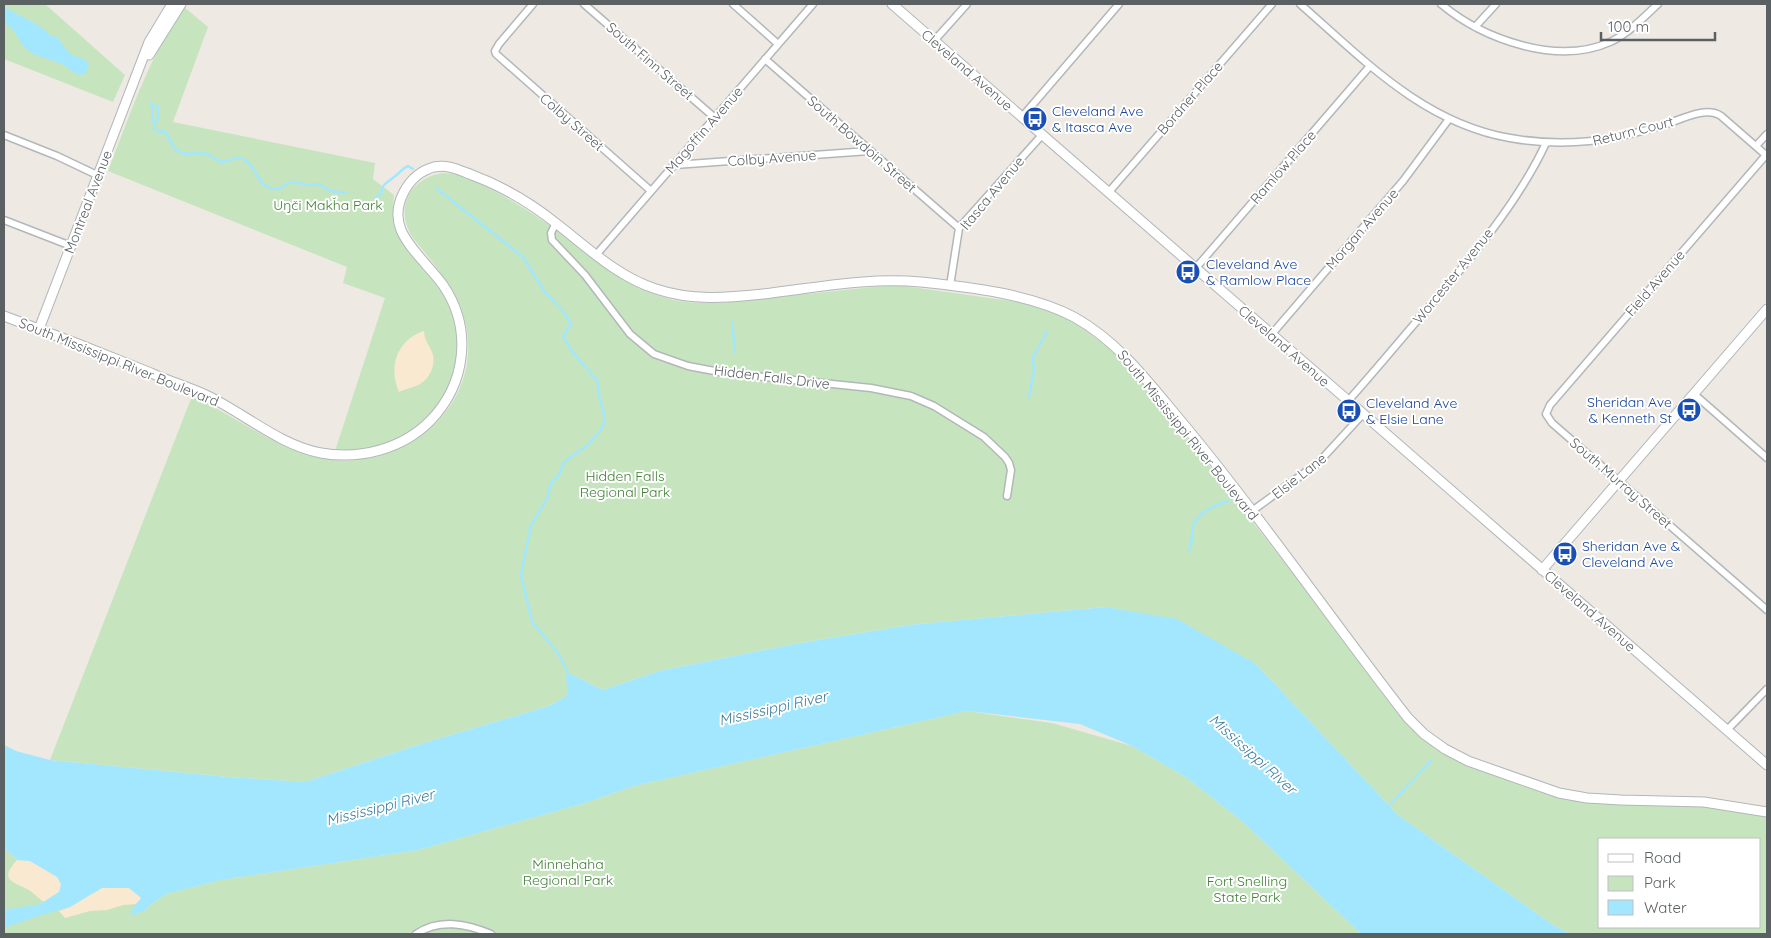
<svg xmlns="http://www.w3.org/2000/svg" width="1771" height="938" font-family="Quicksand,sans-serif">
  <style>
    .green { fill: #c6e5bf; fill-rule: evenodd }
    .sand { fill: #fae9d1 }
    .water { fill: #a2e7fe }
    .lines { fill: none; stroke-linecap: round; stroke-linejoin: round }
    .stream { stroke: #a2e7fe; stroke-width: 2.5 }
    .street-casing { stroke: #b3b7ba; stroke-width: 9 }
    .secondary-casing { stroke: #b2b7ba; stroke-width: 11 }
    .street { stroke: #fff; stroke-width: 6 }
    .secondary { stroke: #fff; stroke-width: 9 }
    .labels { text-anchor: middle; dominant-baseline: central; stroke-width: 4; stroke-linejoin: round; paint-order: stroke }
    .street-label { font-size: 14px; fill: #5b6063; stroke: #fff }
    .transit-label { font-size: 14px; fill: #164399; stroke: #fff; text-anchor: start }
    .park-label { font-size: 14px; fill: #408134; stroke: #fff }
    .water-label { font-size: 15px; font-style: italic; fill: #3b7e9e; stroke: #fff }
  </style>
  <rect width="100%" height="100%" fill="#eee9e3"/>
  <path class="green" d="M4 4H45L125 75 113 102 4 59Z
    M184 7 208 27 173 122 375 163 373 179 394 195C393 207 392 218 396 229 399 239 409 249 416 257 441 289 462 315 457 359 455 377 445 397 433 410 404 442 377 450 335 451L385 298 343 283 347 267 108 171C130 115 149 56 184 7Z
    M442 173C464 173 484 185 502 195 522 207 542 219 560 233 594 259 624 287 666 298 684 303 702 303 719 303L883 286H904L1025 303 1064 317 1076 324 1108 347 1148 387 1335 628 1432 744 1458 760 1494 775 1587 802 1726 807 1767 815V934H1570L1553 925 1398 815 1256 664 1129 611 1106 607 909 625 789 645 659 671 603 690 573 675 567 676 568 695 549 706 424 743 305 782 228 777 50 760 192 396C236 416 285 456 333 460 410 468 485 401 465 321 456 288 434 264 413 238 394 209 409 179 442 173ZM1600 839H1760V927H1600Z
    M967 711 1052 723 1132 746 1187 778 1243 822 1361 934H4V848L17 860 30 861 59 892 70 907 102 888H129L146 910 149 906 166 894 221 880 418 850 585 803 634 786Z"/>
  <path class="sand" d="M424 331C424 340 429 344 432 352 437 365 429 380 418 385 412 388 405 389 399 392 388 367 397 340 424 331Z
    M17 860 30 861 57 877 61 884 59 892 44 902C38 898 33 892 27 889 10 881 0 879 17 860Z
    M102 888H129L141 898 136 904 123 905 107 910 90 911 65 918 59 911 70 907Z"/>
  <path class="water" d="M4 6C19 17 39 22 52 37L55 35 70 54 86 60 89 66 86 73 81 75 76 74 62 64 33 54 23 46 14 31 4 22Z
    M1106 607 1177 619 1256 664 1398 815 1553 925 1570 934H1361L1243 822 1187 778 1132 746 1080 724 967 711 634 786 585 803 418 850 221 880 166 894 149 906 146 910 133 915 130 912 141 898 129 888H102L70 907 38 916 4 928V910L40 904 59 892 61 884 57 877 30 861 17 860 4 848V745L16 751 50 760 228 777 305 782 424 743 549 706 568 695 566 676 573 675 603 690 659 671 789 645 909 625Z"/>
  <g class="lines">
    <path class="stream" d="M150 103 158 107V121L155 123 154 129 158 132 164 131C170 137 171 147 178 151 187 157 196 151 206 154 211 155 216 160 221 162L238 158 243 159 250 164 263 184 270 188 279 189 288 183 296 182 305 185 314 184 321 185 330 191 347 193
      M153 105 152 120 155 123
      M436 188 523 257 544 291 564 312 571 324 563 336C571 354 586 366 598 382V391L605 418 602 428 589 444 564 462 559 475 551 483 547 499 531 525 521 575 532 622 558 653 570 677
      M376 197 381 194C382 183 387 183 394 177 400 173 401 169 408 166L413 169
      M732 322 735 352
      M1029 397 1034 370 1033 357 1047 332
      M1189 551C1193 542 1191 535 1193 527 1197 512 1215 505 1228 501
      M1387 808 1431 761"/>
    <defs>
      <path id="street" d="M533 4 499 44 495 51 496 54 651 191
        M584 4 715 118
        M733 4 778 44
        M1300 4C1363 59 1423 123 1510 138 1566 148 1613 141 1667 124 1682 119 1706 106 1721 116L1767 156
        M1441 4C1483 39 1557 66 1610 42 1628 34 1644 17 1658 4
        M1475 27 1496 4
        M934 41 967 4
        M765 59 959 228
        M1022 117 1119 4
        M4 135 57 156 97 175
        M1756 146 1767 134
        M1766 155 1550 405 1546 414 1552 423 1767 610
        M675 165 869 151
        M1108 193 1272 4
        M4 220 71 246
        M556 223 551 233 552 240 585 275 630 334 654 354 688 366 725 373 871 388 911 396 934 406 984 437 1005 457 1009 463 1011 470 1007 496
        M596 255 813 4
        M1195 269 1370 66
        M950 286 959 228 1042 135
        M1271 335 1403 181 1449 119
        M1694 394 1767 458
        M1348 401C1373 373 1397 344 1422 315 1467 263 1517 205 1546 143
        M1252 511 1318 463 1363 414
        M1727 730 1767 689
        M416 934C440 918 467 924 491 934"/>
      <path id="secondary" d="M892 4 1767 765
        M149 55 181 4
        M4 316C53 334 102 353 151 373 169 381 188 387 206 395 244 413 279 445 321 453 360 460 402 449 430 421 466 384 473 329 443 285 431 268 409 249 401 230 391 205 408 174 434 167 448 164 459 170 472 175 502 186 532 204 557 224 588 248 618 277 656 289 692 301 726 298 763 294 815 288 868 277 921 282 969 287 1031 294 1074 317 1121 343 1152 387 1186 427 1264 521 1333 622 1408 718L1424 734 1445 749 1468 761 1559 793 1587 798 1621 800 1704 802 1767 812
        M39 329 149 42 172 4
        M1542 570 1767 309"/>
    </defs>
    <use href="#street" class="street-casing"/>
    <use href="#secondary" class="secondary-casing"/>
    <use href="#street" class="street"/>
    <use href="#secondary" class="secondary"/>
  </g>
  <defs>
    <symbol id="bus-disc" viewBox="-11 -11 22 22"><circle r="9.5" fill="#1a4fb4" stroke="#fff"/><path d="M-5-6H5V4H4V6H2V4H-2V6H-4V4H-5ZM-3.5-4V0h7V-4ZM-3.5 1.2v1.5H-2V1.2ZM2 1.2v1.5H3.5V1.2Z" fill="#fff"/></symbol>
  </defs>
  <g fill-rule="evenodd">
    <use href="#bus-disc" x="1021" y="105" width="28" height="28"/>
    <use href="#bus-disc" x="1174" y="258" width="28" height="28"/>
    <use href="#bus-disc" x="1675" y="396" width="28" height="28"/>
    <use href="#bus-disc" x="1335" y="397" width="28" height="28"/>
    <use href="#bus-disc" x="1551" y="540" width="28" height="28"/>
  </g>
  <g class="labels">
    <g class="street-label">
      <text transform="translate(650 61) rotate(41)">South Finn Street</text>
      <text transform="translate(967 70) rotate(41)">Cleveland Avenue</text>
      <text transform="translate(1190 98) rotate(-49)">Bordner Place</text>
      <text transform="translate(572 122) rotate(41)">Colby Street</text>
      <text transform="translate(704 130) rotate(-49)">Magoffin Avenue</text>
      <text transform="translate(1633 131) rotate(-14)">Return Court</text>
      <text transform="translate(862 144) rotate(41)">South Bowdoin Street</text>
      <text transform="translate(772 158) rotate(-4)">Colby Avenue</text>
      <text transform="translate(1283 167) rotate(-49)">Ramlow Place</text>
      <text transform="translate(992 193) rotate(-50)">Itasca Avenue</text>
      <text transform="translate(88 202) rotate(-69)">Montreal Avenue</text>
      <text transform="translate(1362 229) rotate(-49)">Morgan Avenue</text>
      <text transform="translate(1453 276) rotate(-51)">Worcester Avenue</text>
      <text transform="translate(1655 283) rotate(-49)">Field Avenue</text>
      <text transform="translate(1284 346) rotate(41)">Cleveland Avenue</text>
      <text transform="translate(119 362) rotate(22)">South Mississippi River Boulevard</text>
      <text transform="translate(772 377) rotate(7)">Hidden Falls Drive</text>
      <text transform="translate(1188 435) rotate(51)">South Mississippi River Boulevard</text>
      <text transform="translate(1299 476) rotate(-38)">Elsie Lane</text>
      <text transform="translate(1621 483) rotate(41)">South Murray Street</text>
      <text transform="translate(1590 611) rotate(41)">Cleveland Avenue</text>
    </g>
    <g class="transit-label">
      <text x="1052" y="111">Cleveland Ave<tspan x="1052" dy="16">&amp; Itasca Ave</tspan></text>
      <text x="1206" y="264">Cleveland Ave<tspan x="1206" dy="16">&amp; Ramlow Place</tspan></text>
      <text x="1672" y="402" text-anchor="end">Sheridan Ave<tspan x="1672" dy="16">&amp; Kenneth St</tspan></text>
      <text x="1366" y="403">Cleveland Ave<tspan x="1366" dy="16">&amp; Elsie Lane</tspan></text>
      <text x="1582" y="546">Sheridan Ave &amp;<tspan x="1582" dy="16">Cleveland Ave</tspan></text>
    </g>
    <g class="park-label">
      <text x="328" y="205">Uŋči Makȟa Park</text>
      <text x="625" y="476">Hidden Falls<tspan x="625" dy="16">Regional Park</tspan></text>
      <text x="568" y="864">Minnehaha<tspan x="568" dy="16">Regional Park</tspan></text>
      <text x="1247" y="881">Fort Snelling<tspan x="1247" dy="16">State Park</tspan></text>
    </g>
    <g class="water-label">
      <text transform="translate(773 708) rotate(-13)">Mississippi River</text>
      <text transform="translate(1253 754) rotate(42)">Mississippi River</text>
      <text transform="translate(380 807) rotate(-14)">Mississippi River</text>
    </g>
  </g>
  <rect width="1771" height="938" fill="none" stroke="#5b6063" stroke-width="10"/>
  <rect x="1598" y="838" width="162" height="90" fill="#ffffff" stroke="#bdbfc1"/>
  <rect x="1608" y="854" width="25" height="8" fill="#ffffff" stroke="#bdbfc1"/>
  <text x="1644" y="863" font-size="15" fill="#5b6063">Road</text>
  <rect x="1608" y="876" width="25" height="15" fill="#c6e5bf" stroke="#bdbfc1"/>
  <text x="1644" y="888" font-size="15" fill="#5b6063">Park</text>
  <rect x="1608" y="900" width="25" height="15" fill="#a2e7fe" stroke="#bdbfc1"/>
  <text x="1644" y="913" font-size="15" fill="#5b6063">Water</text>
  <path d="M1601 32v8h114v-8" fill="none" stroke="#5b6063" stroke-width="2.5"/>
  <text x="1608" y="32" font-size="15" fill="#5b6063" stroke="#ffffff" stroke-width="4" paint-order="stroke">100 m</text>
</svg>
